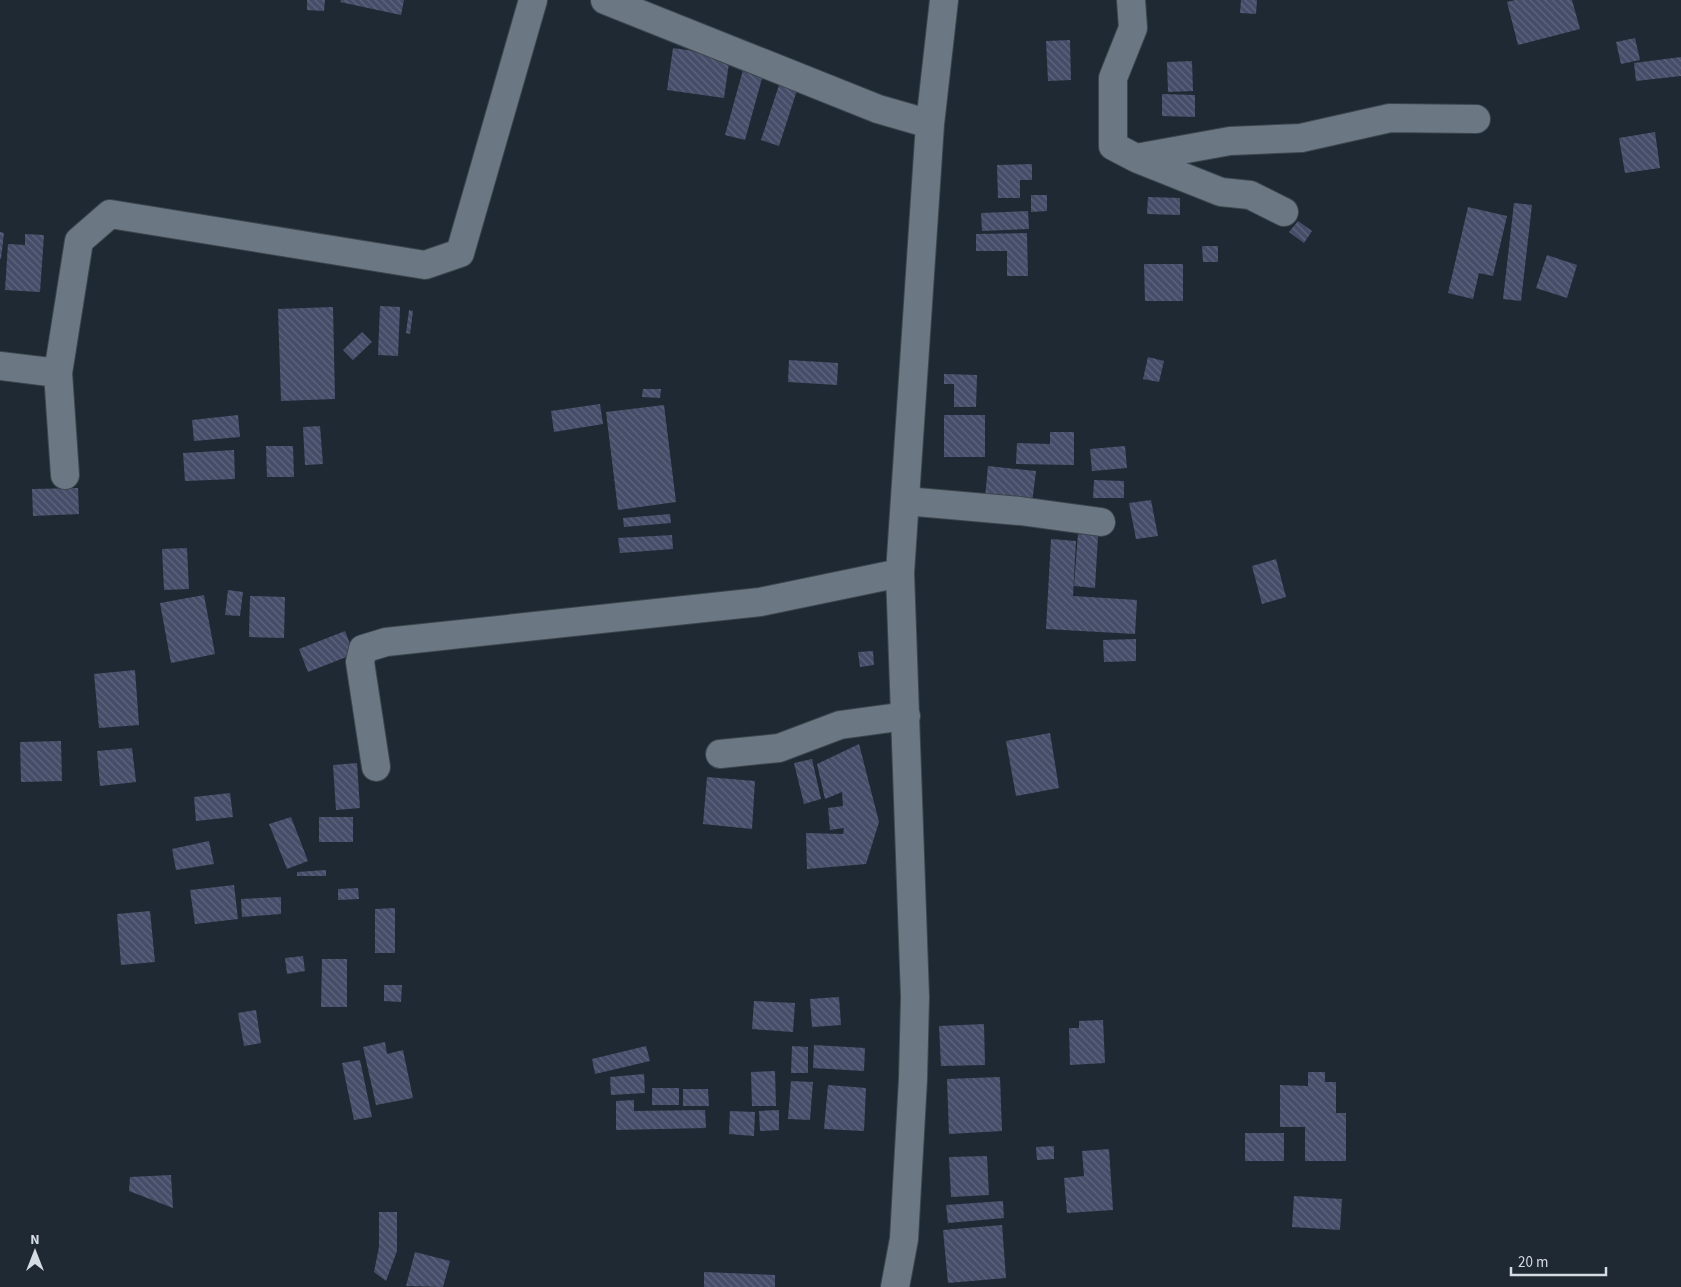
<svg xmlns="http://www.w3.org/2000/svg" width="1681" height="1287" font-family="'Source Sans 3',sans-serif">
  <style>
    .building { fill: url(#building-back-hatch) }
    .lines { fill: none; stroke-linecap: round; stroke-linejoin: round }
    .minor-casing { stroke: #3d464e; stroke-width: 30 }
    .minor { stroke: #6b7883; stroke-width: 28 }
  </style>
  <defs>
    <pattern id="building-back-hatch" width="6" height="6" patternUnits="userSpaceOnUse" patternTransform="scale(1.25)"><rect width="6" height="6" fill="#464d69"/><path d="M-1 5l2 2M0 0l6 6M5-1l2 2" fill="none" stroke="#60667e"/></pattern>
  </defs>
  <rect width="100%" height="100%" fill="#1f2933"/>
  <path class="building" d="M307 0H325L324 11 307 10Z
    M341 0H404L401 15 340 2Z
    M1241 0H1257L1256 14 1240 13Z
    M1515 0H1572L1580 29 1518 45 1507 2Z
    M1635 38 1640 60 1621 64 1616 42Z
    M1070 40 1071 80 1048 81 1046 41Z
    M673 48 730 56 724 98 667 90Z
    M1681 57V76L1636 81 1634 63Z
    M746 59 766 64 745 140 725 135Z
    M1192 61 1193 91 1168 92 1167 62Z
    M781 79 799 84 779 146 761 140Z
    M1162 94 1195 95V117L1162 116Z
    M1655 132 1660 168 1625 173 1619 138Z
    M1032 164V180H1020V198H998L997 165Z
    M1031 195H1047V211L1031 212Z
    M1148 197 1180 198V215L1147 214Z
    M1514 203 1532 205 1521 301 1503 299Z
    M1468 207 1507 216 1493 276 1479 273 1473 299 1448 293Z
    M1028 211 1029 229 982 231 981 213Z
    M1298 221 1312 231 1304 243 1289 232Z
    M0 232 4 233 1 259H0Z
    M1027 233 1028 276H1007V251H976V234Z
    M25 234 44 235 40 292 5 290 8 244 25 245Z
    M1202 246H1218V262H1203Z
    M1547 255 1577 265 1567 298 1536 288Z
    M1144 264H1183V301H1145Z
    M380 306 400 307 398 356 378 355Z
    M333 307 335 399 281 401 278 309Z
    M409 310 413 311 410 334 406 333Z
    M362 332 372 342 353 360 343 350Z
    M1148 357 1164 361 1159 382 1143 379Z
    M789 360 838 363 837 385 788 382Z
    M944 374 977 375 976 407H954V384H944Z
    M643 389H661L660 398 642 397Z
    M600 404 603 424 554 432 551 411Z
    M664 405 676 502 618 510 606 412Z
    M238 415 240 437 194 441 192 420Z
    M944 415H985V457H944Z
    M320 426 323 464 305 465 303 427Z
    M1050 432H1074V465L1016 464 1017 443 1050 444Z
    M266 446H293L294 477H267Z
    M1125 446 1127 468 1092 471 1090 449Z
    M234 450 235 479 185 481 183 453Z
    M988 466 1036 471 1032 503 985 498Z
    M1094 480 1124 481V498H1093Z
    M78 488 79 514 33 516 32 489Z
    M1151 500 1158 536 1136 539 1129 503Z
    M670 514 671 523 624 527 623 518Z
    M1078 534 1098 536 1095 588 1074 586Z
    M672 535 673 549 620 553 618 538Z
    M1051 539 1076 541 1073 596 1137 600 1135 634 1046 629Z
    M187 548 189 589 164 590 162 549Z
    M1276 559 1286 597 1262 604 1252 566Z
    M228 590 243 592 240 616 225 615Z
    M204 595 215 654 171 663 160 603Z
    M250 596 285 597 284 638 249 637Z
    M345 631 354 654 308 672 299 649Z
    M1136 639V661L1104 662 1103 640Z
    M873 651 874 665 860 667 858 652Z
    M135 670 139 725 99 728 94 674Z
    M1050 733 1059 788 1016 796 1006 741Z
    M61 741 62 781 21 782 20 742Z
    M859 744 879 822 866 864 807 869 806 833 843 834 844 828 830 830 828 808 843 806 842 792 825 799 817 764Z
    M132 748 136 782 100 786 97 751Z
    M812 759 821 799 804 804 794 763Z
    M357 763 360 808 336 810 333 765Z
    M707 777 755 781 752 829 703 824Z
    M230 793 233 817 196 821 194 797Z
    M291 817 308 861 287 869 269 824Z
    M319 817H353V842H319Z
    M209 841 214 864 176 870 172 849Z
    M326 870V876H297V872Z
    M234 885 238 919 195 924 190 890Z
    M358 888 359 899 338 900V889Z
    M281 897V914L242 917 241 899Z
    M395 908V953H375V909Z
    M150 911 155 962 121 965 117 914Z
    M303 956 305 971 287 974 285 958Z
    M322 959H347V1007H321Z
    M384 985H402L401 1002 384 1001Z
    M839 997 841 1025 812 1027 810 999Z
    M754 1001 795 1003 793 1032 752 1029Z
    M256 1010 261 1043 244 1046 238 1013Z
    M1103 1020 1105 1063 1070 1065 1069 1028H1079V1021Z
    M984 1024 985 1065 941 1066 939 1026Z
    M385 1042 387 1054 403 1050 413 1098 376 1105 363 1047Z
    M814 1045 865 1048 864 1071 813 1068Z
    M646 1046 650 1061 595 1074 592 1059Z
    M792 1046 808 1047V1073H791Z
    M360 1060 372 1117 354 1120 342 1063Z
    M775 1071 776 1106H752L751 1072Z
    M1308 1072H1325V1082H1336V1113H1346V1161H1305V1127H1280V1085L1308 1086Z
    M644 1074 645 1093 611 1095 610 1077Z
    M1000 1077 1002 1131 949 1134 947 1079Z
    M791 1081 813 1082 810 1120 788 1119Z
    M828 1085 866 1088 864 1131 824 1129Z
    M652 1088H679V1105H652Z
    M683 1089H708L709 1106H683Z
    M634 1100V1111L705 1110 706 1128 616 1130V1101Z
    M779 1110V1130L760 1131 759 1111Z
    M730 1111 755 1112 754 1136 729 1134Z
    M1245 1133H1284V1161H1245Z
    M1054 1146V1159L1037 1160 1036 1147Z
    M1109 1149 1113 1210 1067 1213 1064 1178 1084 1176 1082 1151Z
    M987 1156 989 1195 951 1197 949 1157Z
    M171 1175 173 1208 129 1191 130 1177Z
    M1294 1196 1342 1199 1340 1230 1292 1227Z
    M1003 1201 1004 1218 948 1223 946 1205Z
    M379 1212H397V1251L386 1281 374 1272 379 1247Z
    M1002 1225 1006 1278 948 1283 943 1230Z
    M415 1252 450 1261 443 1287 406 1286Z
    M704 1272 775 1275V1287H704Z"/>
  <g class="lines">
    <defs>
      <path id="minor" d="M605 0 878 109 930 124
        M1131 0 1133 28 1113 78V146L1136 158 1230 141 1301 138 1390 118 1476 119
        M1138 159 1221 192 1250 195 1284 212
        M0 366 58 373
        M65 475 58 373 79 241 110 214 425 265 460 253 533 0
        M905 501 1020 511 1101 522
        M720 754 779 748 840 725 906 716
        M376 767 360 662 363 649 386 642 760 602 900 573
        M895 1287 904 1239 913 1079 915 997 900 573 930 124 944 0"/>
    </defs>
    <use href="#minor" class="minor-casing"/>
    <use href="#minor" class="minor"/>
  </g>
  <g transform="translate(35 1252)" stroke="#1f2933" stroke-width="4" paint-order="stroke">
  <path d="M0-4L9 19L0 12L-9 19Z" fill="#d5dbe2"/>
  <text y="-8" font-size="14" font-weight="bold" text-anchor="middle" fill="#d5dbe2">N</text>
  </g>
  <path d="M1511 1267v8h95v-8" fill="none" stroke="#d5dbe2" stroke-width="2.5"/>
  <text x="1518" y="1267" font-size="15" fill="#d5dbe2" stroke="#1f2933" stroke-width="4" paint-order="stroke">20 m</text>
</svg>
